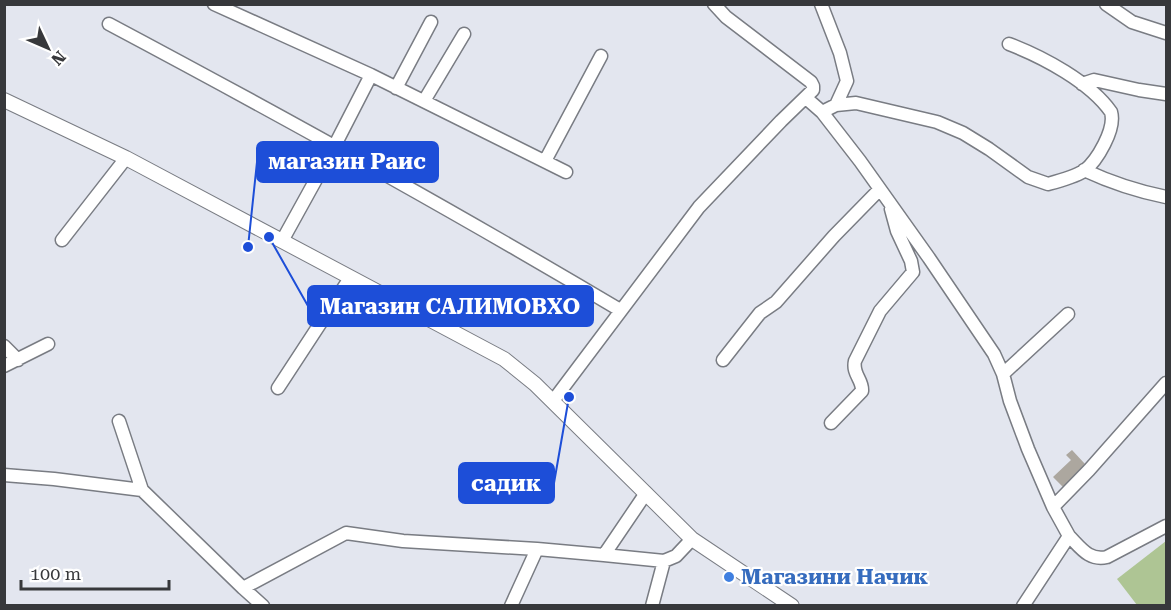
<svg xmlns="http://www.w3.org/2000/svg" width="1171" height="610" font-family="'Roboto Serif',serif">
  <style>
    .green { fill: #aec594 }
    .shadow { fill: #0003 }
    .building { fill: #aca79f }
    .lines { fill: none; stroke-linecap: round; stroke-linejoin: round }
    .minor-casing { stroke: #797c83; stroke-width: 15 }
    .tertiary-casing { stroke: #797c83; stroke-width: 16 }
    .minor { stroke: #fff; stroke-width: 12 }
    .tertiary { stroke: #fff; stroke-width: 14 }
    .shop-dot { fill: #3f7fe0; stroke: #fff; stroke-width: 2 }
    .labels { text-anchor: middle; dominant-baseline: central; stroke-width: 4.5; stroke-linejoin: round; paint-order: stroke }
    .shop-label { font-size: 21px; font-weight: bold; fill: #366cbe; stroke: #fff; text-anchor: start }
    .leader { fill: none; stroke: #1d4ed8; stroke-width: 2 }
    .callout-dot { fill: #1d4ed8; stroke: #fff; stroke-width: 2 }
    .callout { fill: #1d4ed8; stroke: #1d4ed8; stroke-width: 2 }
    .callout-label { font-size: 22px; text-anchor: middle; font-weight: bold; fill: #fff }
  </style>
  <rect width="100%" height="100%" fill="#e3e6ef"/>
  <path class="green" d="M1166 541V605H1137L1117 579Z"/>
  <path class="shadow" d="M1072 452 1088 469 1067 489 1055 477 1073 460Z"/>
  <path class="building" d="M1072 450 1085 464 1063 487 1053 477 1071 460 1066 455Z"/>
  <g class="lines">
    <defs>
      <path id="minor" d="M214 4 371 75 566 172
        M821 4 840 53 847 81 836 105
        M1106 4 1132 22 1166 33
        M109 24C282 116 452 210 620 310
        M1082 84 1094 80 1139 90 1166 94
        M396 88 431 22
        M806 98 822 112 860 161 929 258 994 354 1003 374 1010 401 1028 449 1053 507 1069 536 1023 606
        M424 101 464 34
        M822 112 836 105 856 103 937 122 963 133 989 149 1028 177 1048 184C1059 181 1074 177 1084 171 1097 161 1116 129 1111 112 1090 82 1043 57 1009 44
        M545 161 601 56
        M1084 170C1112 183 1136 191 1166 197
        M62 240 126 158
        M282 241 335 145 371 75
        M4 346 18 360
        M723 360 760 313 776 302 834 236 880 189
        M4 366 48 344
        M1003 374 1068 314
        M278 388 350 278
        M553 401 699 207 781 121 813 90V86L811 82 726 17 714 4
        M119 421 142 490
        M831 423 862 391C863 380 852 374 855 361L880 311 913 272 911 261 897 231 891 209
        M4 475 54 479 142 490 243 588 346 533 403 541 537 549 604 555 646 493
        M1053 507 1089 470 1166 383
        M1069 536C1081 548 1089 561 1107 557L1166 526
        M604 555 664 561 676 556 692 539
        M243 588 263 606
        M511 606 537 549
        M652 606 664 561"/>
      <path id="tertiary" d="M4 100 126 158 504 359 535 384 692 539 792 606"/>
    </defs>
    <use href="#minor" class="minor-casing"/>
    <use href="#tertiary" class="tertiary-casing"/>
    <use href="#minor" class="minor"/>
    <use href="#tertiary" class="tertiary"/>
  </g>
  <circle class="shop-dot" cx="729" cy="577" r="6"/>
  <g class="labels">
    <g class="shop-label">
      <text x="741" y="577">Магазини Начик</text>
    </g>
  </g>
  <path class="leader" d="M248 247L257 162M269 237L308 306M569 397L554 483"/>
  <g class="callout-dot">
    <circle cx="248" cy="247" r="6"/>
    <circle cx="269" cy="237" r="6"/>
    <circle cx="569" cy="397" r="6"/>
  </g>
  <g class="callout">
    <rect x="257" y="142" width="181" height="40" rx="6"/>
    <rect x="308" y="286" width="285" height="40" rx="6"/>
    <rect x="459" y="463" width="95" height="40" rx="6"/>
  </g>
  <g class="callout-label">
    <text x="347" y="169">магазин Раис</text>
    <text x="450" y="314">Магазин САЛИМОВХО</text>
    <text x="506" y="491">садик</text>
  </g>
  <rect width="1171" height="610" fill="none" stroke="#37383b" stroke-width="12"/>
  <g transform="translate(48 48) rotate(134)" stroke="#ffffff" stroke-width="4.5" paint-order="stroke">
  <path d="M0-4.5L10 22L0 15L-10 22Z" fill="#37383b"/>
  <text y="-9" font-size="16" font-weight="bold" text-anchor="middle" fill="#37383b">N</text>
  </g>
  <path d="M21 580v9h148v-9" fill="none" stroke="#37383b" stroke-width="3"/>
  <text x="30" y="580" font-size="18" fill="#37383b" stroke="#ffffff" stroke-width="4.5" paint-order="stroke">100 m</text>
</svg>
